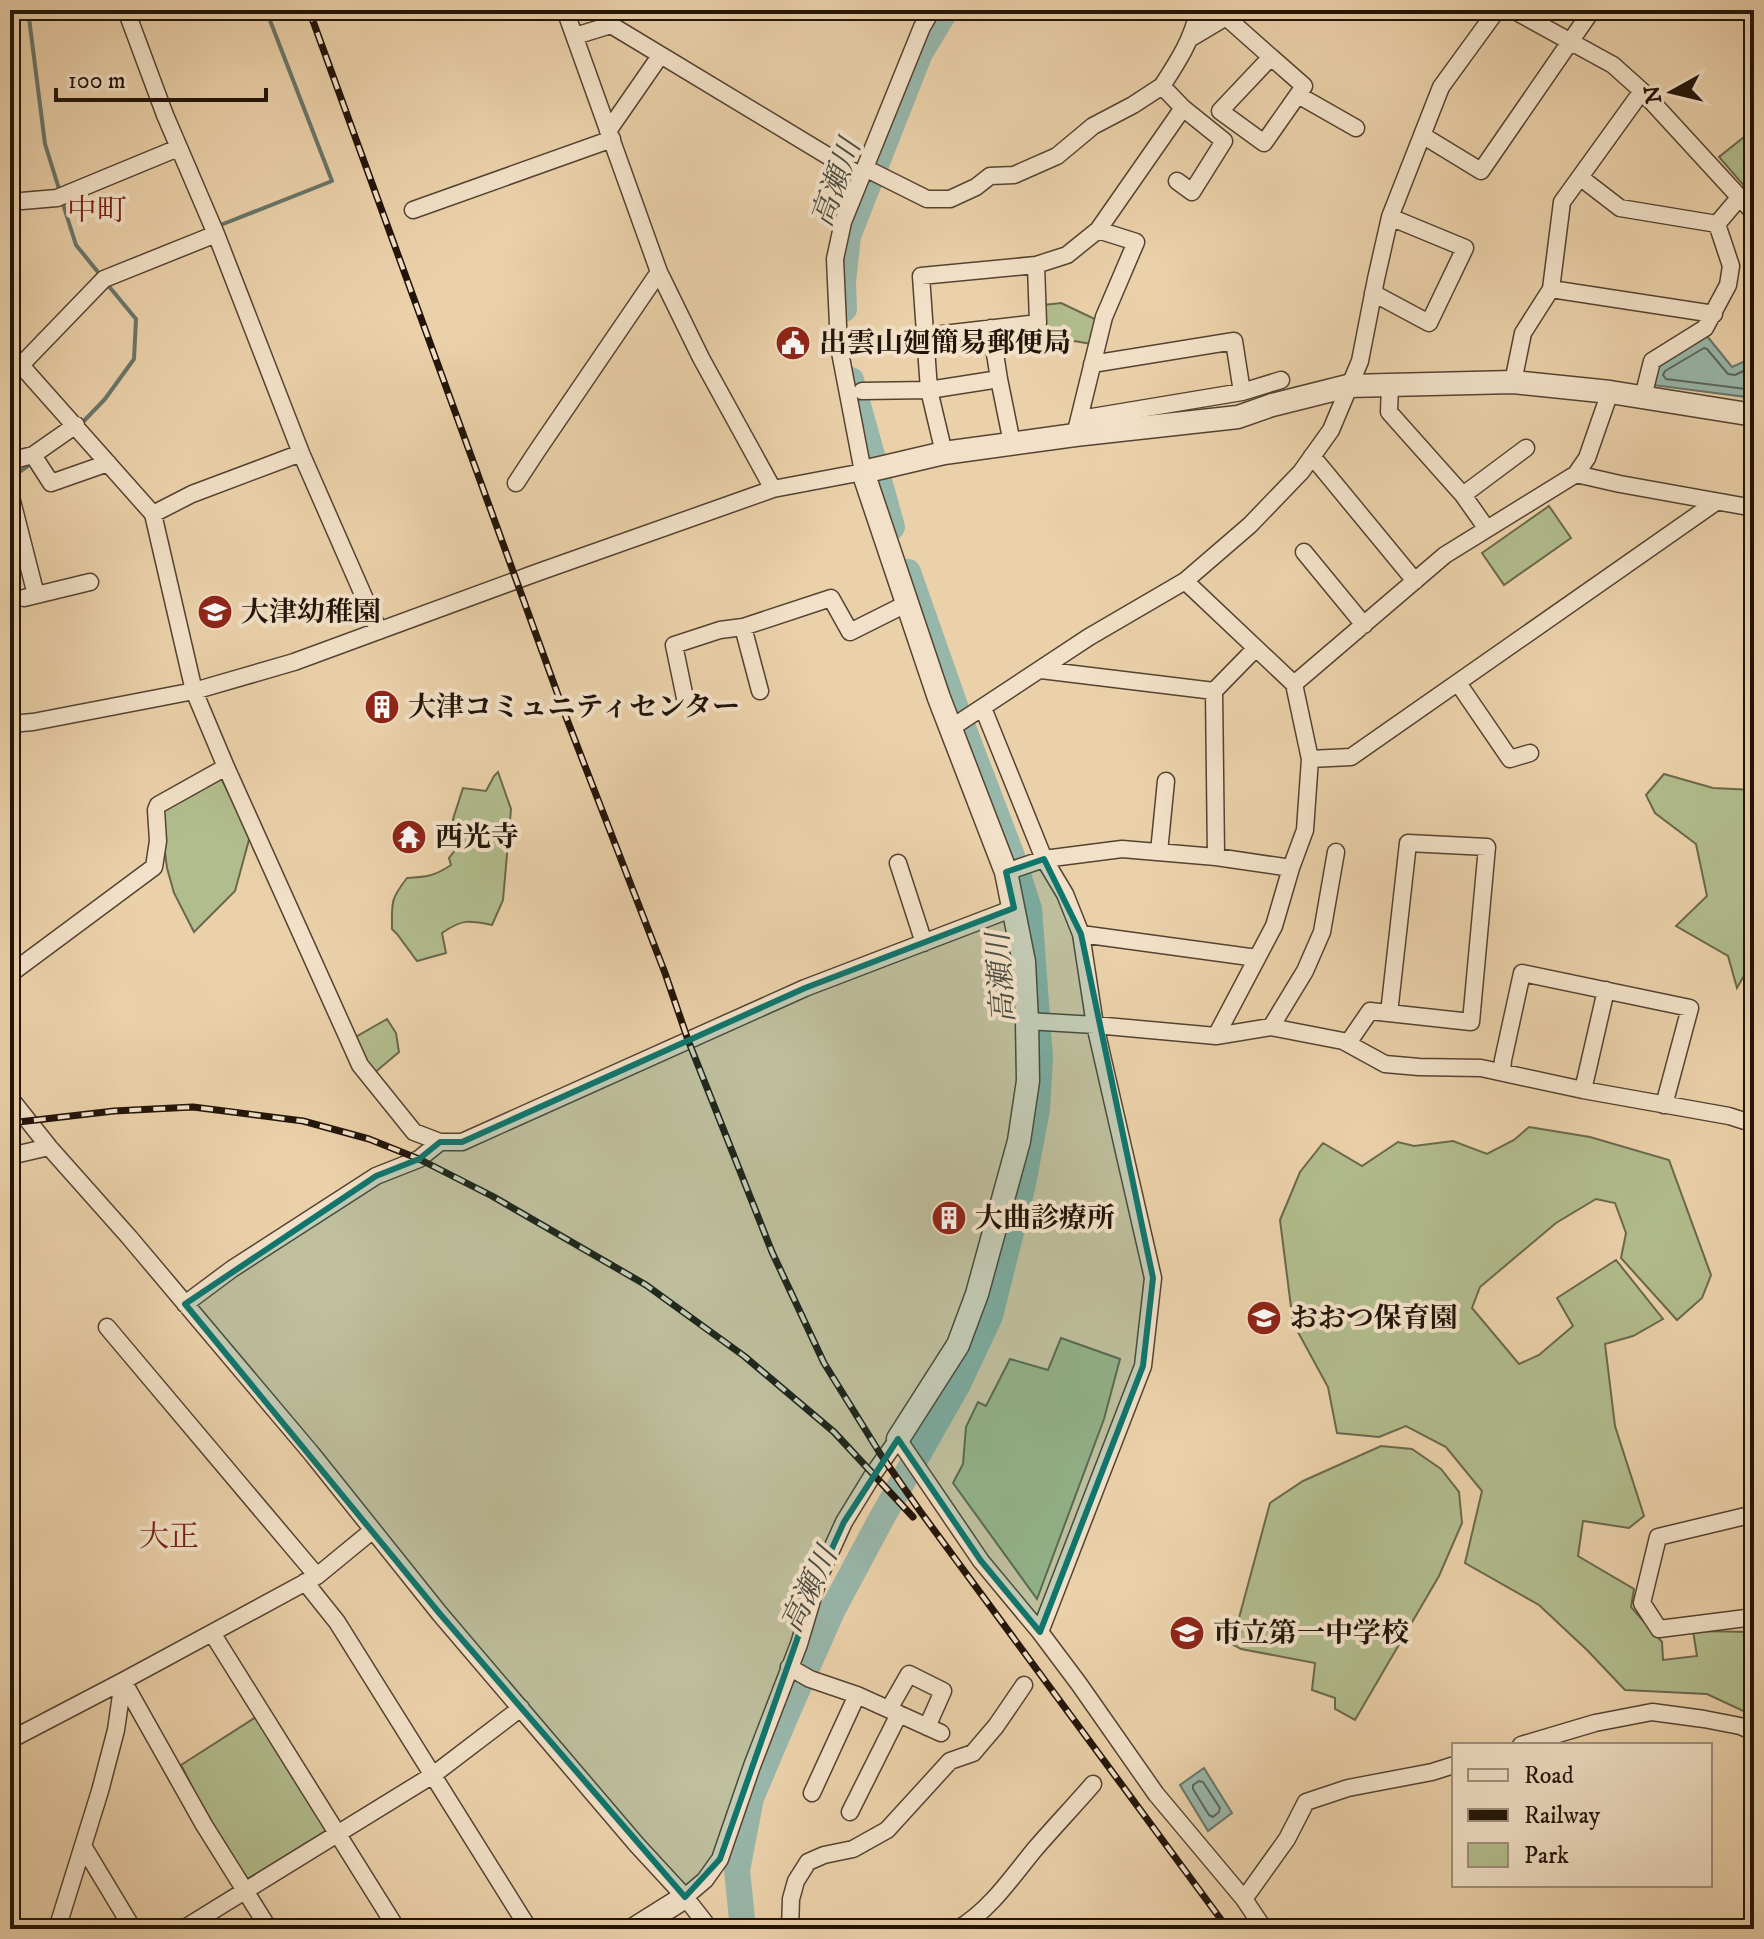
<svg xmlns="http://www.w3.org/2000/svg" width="1764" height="1939" font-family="'IM FELL DW Pica','Noto Serif JP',serif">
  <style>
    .green { fill: #b2bd8d; stroke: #6a684b; stroke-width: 2 }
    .water { fill: #98b7ab; stroke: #69766a; stroke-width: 2 }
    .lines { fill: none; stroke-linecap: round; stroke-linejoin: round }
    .shore { stroke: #5d665a; stroke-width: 2 }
    .stream { stroke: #69766a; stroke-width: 4 }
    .river { stroke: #98b7ab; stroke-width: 26 }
    .minor-casing { stroke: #544331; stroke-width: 19 }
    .tertiary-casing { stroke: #544331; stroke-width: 25 }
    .minor { stroke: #f2e1c8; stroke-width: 16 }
    .tertiary { stroke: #f2e1c8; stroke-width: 22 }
    .rail-casing { stroke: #221409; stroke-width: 7 }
    .rail { stroke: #f2e1c8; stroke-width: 4; stroke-dasharray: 12; stroke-linecap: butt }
    .marked { fill: #0f766e; fill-opacity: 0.2; stroke: #0f766e; stroke-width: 6; stroke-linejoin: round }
    .labels { text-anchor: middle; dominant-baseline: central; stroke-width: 8; stroke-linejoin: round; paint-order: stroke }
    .poi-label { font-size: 28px; font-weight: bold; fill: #221409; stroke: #f2e1c8; text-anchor: start }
    .water-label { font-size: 30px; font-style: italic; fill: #4b4d42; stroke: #f2e1c8 }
    .neighbourhood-label { font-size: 30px; fill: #7a1f14; stroke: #f2e1c8 }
  </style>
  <rect width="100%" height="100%" fill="#ebd1aa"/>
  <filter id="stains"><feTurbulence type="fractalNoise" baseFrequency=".0025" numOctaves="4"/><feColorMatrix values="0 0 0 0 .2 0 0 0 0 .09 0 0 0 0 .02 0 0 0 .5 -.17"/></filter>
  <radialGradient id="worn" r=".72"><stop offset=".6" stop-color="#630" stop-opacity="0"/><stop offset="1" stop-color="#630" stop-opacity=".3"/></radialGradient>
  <path class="green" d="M1754 129V180L1745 187 1719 157Z
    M1061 303 1097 320 1092 344 1044 336V305Z
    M1549 506 1571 538 1504 585 1482 553Z
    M498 772 511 809 503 900 492 925C469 920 462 919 442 933L446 953 417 961 397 934 392 929C392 902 390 900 407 878 426 877 435 876 451 865L449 858 456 849 453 819 463 788 486 791 494 776Z
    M219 774 250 836 235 891 194 932 174 893 167 868 159 808Z
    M1664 774 1713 788 1754 790V958L1737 988 1728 956 1676 926 1707 896 1696 844 1655 813 1646 795Z
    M387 1019 396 1033 399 1052 373 1074 354 1038Z
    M1529 1127 1590 1137 1669 1160 1711 1275 1702 1298 1677 1320 1621 1258 1626 1233 1615 1203 1596 1199 1556 1223 1480 1287 1472 1308 1519 1364 1539 1355 1573 1326 1557 1298 1616 1260 1663 1319 1633 1336 1605 1344 1615 1426 1644 1516 1629 1528 1583 1521 1578 1556 1634 1589 1631 1607 1662 1642 1663 1660 1697 1656 1693 1631 1754 1632V1716L1707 1694 1625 1690 1587 1650 1539 1605 1465 1563 1482 1491 1446 1447 1406 1426 1379 1437 1337 1433 1328 1387 1293 1323 1280 1220 1300 1172 1323 1143 1362 1166 1398 1142 1414 1146 1453 1141 1487 1154 1514 1140Z
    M1061 1338 1120 1359 1104 1419 1037 1599 953 1483 963 1464 966 1427 978 1402 986 1406 1010 1359 1048 1370Z
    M1381 1446 1412 1449 1441 1469 1459 1492 1462 1523 1439 1576 1355 1720 1335 1709V1698L1312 1690 1315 1663 1241 1649 1232 1644 1270 1503 1303 1481Z
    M256 1717 327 1830 246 1880 208 1818 181 1765Z"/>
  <path class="water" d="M1707 336 1732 367 1754 357V398L1653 385 1656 367Z
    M1204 1768 1232 1813 1208 1831 1180 1785Z"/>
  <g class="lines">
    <path class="shore" d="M1754 366 1735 375 1728 374 1707 349 1704 348 1665 371 1663 375 1666 379 1754 390
      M1199 1781 1203 1782 1220 1808 1219 1812 1213 1817 1209 1815 1193 1789V1785Z"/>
    <path class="stream" d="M28 10 45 144 60 192
      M62 201 76 245 102 277
      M218 226 332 181 266 10
      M80 425 105 399 134 359 136 319 107 284
      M10 479 32 463"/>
    <path class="river" d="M844 309 843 282 848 236 920 53 946 10
      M851 380 892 527
      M743 1929 737 1870 751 1798 787 1713 833 1609 879 1523 958 1384 990 1316 1023 1184 1037 1109 1040 1057 1029 909 1012 856 959 717 908 572"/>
    <defs>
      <path id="minor" d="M126 10 165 115 216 234 301 453 379 631
        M565 10 659 272 701 358 773 489
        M1513 10 1613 65 1642 91 1754 213
        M575 36 611 25 861 176
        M1189 39 1226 17 1271 57 1220 111 1264 143 1304 86 1271 57
        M1298 95 1356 128
        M608 131 660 56
        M1422 135 1481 171 1592 10
        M865 168 927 199H950L976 187 990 176 1014 175 1057 156 1093 126 1133 105 1162 86
        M1581 178 1620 208 1717 224
        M1177 181 1192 192 1224 141 1183 108
        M10 202 57 198 178 148
        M413 210 612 139
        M1551 289 1714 314
        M1373 293 1429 323 1465 248 1390 217
        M991 328 999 379
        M926 336 1038 323 1036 265
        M10 353 153 514 194 691 226 767 360 1065 414 1132 440 1142H462L805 988 1014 908
        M1092 364 1234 341 1242 392
        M21 365 104 279 216 234
        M1513 382 1523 333 1551 289 1562 202 1642 91
        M1390 385 1389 412 1463 495 1487 529
        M862 391 929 390 944 453
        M1643 397 1652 361 1705 328 1728 285 1731 266 1717 224 1739 198
        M1080 419 1242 392 1281 380
        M1075 435 1104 317 1136 242 1098 230 1183 108 1162 86C1177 63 1194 37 1198 10
        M1012 443 999 379 929 390 921 276 1036 265 1067 255 1098 230
        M33 455 51 483 108 463
        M1312 456 1415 581
        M10 461 33 455 76 425
        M1576 474 1620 484 1754 508
        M516 483 537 451 659 272
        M10 493 36 595
        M1463 495 1526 448
        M153 514 192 494 301 453
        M1304 552 1364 625
        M1185 581 1294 684 1310 759 1305 830 1291 868 1274 926 1216 1036
        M24 598 90 582
        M1041 670 1214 691
        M1458 683 1510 759 1530 753
        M1294 684 1445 555 1576 474 1587 458 1610 392
        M760 691 743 627 831 598 850 632 906 604
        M685 698 674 645 720 630 743 627
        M983 708 1044 859 1065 894 1081 934 1095 1025 1153 1278 1143 1366 1040 1632
        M10 724 33 722 194 691 294 662 536 573 773 489 863 472 839 347 835 259 843 222 922 27 932 10
        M951 728 1089 637 1185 581 1250 525 1301 472 1331 430 1360 361 1376 279 1390 217 1441 87 1497 10
        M1310 759 1351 757 1716 502
        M1159 852 1166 781
        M1216 857 1214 691 1256 648
        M898 863 924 943
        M1006 872 1044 859 1122 849 1216 857 1291 868
        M1081 934 1257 958
        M10 974 154 867 158 841 156 810 158 805 226 767
        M1027 1021 1095 1025 1216 1036 1271 1027 1343 1041 1385 1064 1419 1067 1481 1068 1583 1090 1729 1116 1754 1124
        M1271 1027 1305 971 1322 932 1336 852
        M1348 1043 1370 1011 1471 1022 1487 847 1408 843 1389 1013
        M1502 1072 1503 1060 1522 973 1690 1008 1664 1105
        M1583 1090 1606 990
        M10 1098 49 1147 129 1237 312 1454 440 1614 637 1845 685 1897 710 1929
        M10 1156 49 1147
        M185 1304 232 1269 376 1176 419 1159 440 1142
        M107 1327 317 1576
        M1754 1514 1658 1537 1642 1603 1659 1629 1754 1617
        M305 1582 337 1622 529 1929
        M212 1633 397 1929
        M789 1667 810 1679 857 1695 941 1733
        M123 1681 204 1825 269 1929
        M889 1709 909 1674 943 1691 927 1727
        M10 1740 123 1681 317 1576 373 1530
        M1521 1745 1595 1723 1652 1712 1704 1719 1740 1726 1754 1732
        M812 1793 857 1695
        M850 1812 899 1714
        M83 1846 133 1929
        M685 1897 705 1880 720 1859 752 1766 799 1644 819 1577 844 1522 874 1473 898 1439 981 1561 1040 1632 1079 1684 1156 1794 1244 1899 1264 1929
        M1244 1899 1287 1839 1306 1802 1348 1788 1432 1772 1454 1765
        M57 1929 100 1791 116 1730 123 1681
        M183 1929 433 1775 521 1708
        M790 1929 791 1899 796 1881 808 1862 824 1855 853 1849 887 1830 950 1761 973 1753 996 1726 1024 1685
        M958 1929C990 1910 1012 1877 1035 1849 1054 1827 1074 1806 1093 1784"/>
      <path id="tertiary" d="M898 1439 958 1345 977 1294 1019 1141 1028 1081 1027 1021 1024 962 1006 872 939 698 863 472 944 453 1075 435 1238 417 1272 405 1348 386 1513 382 1610 392 1754 415
        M634 1929 685 1897"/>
    </defs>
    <use href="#minor" class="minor-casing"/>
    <use href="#tertiary" class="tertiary-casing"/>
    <use href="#minor" class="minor"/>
    <use href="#tertiary" class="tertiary"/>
    <defs>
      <path id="rail" d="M309 10 566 717 665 973 688 1040 772 1252 824 1363 881 1455 920 1511 1228 1929
        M10 1123 114 1111 193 1107 303 1121 369 1139 419 1159 492 1196 646 1285 744 1356 834 1432 913 1517"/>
    </defs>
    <use href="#rail" class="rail-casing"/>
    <use href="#rail" class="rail"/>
  </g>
  <path class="marked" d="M1044 859 1081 934 1153 1278 1143 1366 1040 1632 981 1561 898 1439 844 1522 819 1577 720 1859 685 1897 440 1614 185 1304 376 1176 419 1159 440 1142H462L805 988 1014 908 1006 872Z"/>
  <defs>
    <symbol id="civic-disc" viewBox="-11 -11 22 22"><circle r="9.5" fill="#8f2418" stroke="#f2e1c8"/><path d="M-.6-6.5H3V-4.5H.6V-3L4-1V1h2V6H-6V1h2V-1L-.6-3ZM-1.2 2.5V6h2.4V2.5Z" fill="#fff"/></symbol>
    <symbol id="school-disc" viewBox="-11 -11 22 22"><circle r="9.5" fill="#8f2418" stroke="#f2e1c8"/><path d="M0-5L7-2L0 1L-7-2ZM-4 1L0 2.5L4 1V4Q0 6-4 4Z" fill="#fff"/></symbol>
    <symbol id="building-disc" viewBox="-11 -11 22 22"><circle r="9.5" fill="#8f2418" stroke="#f2e1c8"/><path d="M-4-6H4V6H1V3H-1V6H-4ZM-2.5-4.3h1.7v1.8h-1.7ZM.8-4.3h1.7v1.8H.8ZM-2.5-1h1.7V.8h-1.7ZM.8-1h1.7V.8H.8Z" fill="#fff"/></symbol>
    <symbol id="temple-disc" viewBox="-11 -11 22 22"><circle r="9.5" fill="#8f2418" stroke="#f2e1c8"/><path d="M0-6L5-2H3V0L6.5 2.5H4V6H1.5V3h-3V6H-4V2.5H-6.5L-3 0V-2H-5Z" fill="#fff"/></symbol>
  </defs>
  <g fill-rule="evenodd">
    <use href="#civic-disc" x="773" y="323" width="40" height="40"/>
    <use href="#school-disc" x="195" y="592" width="40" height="40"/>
    <use href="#building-disc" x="362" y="687" width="40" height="40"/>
    <use href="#temple-disc" x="389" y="817" width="40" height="40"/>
    <use href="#building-disc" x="929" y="1198" width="40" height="40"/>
    <use href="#school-disc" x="1244" y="1298" width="40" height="40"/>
    <use href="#school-disc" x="1167" y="1613" width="40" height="40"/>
  </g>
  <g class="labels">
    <g class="poi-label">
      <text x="819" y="343">出雲山廻簡易郵便局</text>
      <text x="241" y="612">大津幼稚園</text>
      <text x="408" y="707">大津コミュニティセンター</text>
      <text x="435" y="837">西光寺</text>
      <text x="975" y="1218">大曲診療所</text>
      <text x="1290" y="1318">おおつ保育園</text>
      <text x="1213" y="1633">市立第一中学校</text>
    </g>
    <g class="water-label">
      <text transform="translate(837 183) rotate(-70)">高瀬川</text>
      <text transform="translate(1002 978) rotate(-94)">高瀬川</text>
      <text transform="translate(810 1590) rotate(-64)">高瀬川</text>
    </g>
    <g class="neighbourhood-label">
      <text x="97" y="211">中町</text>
      <text x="169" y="1537">大正</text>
    </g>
  </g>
  <rect width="1764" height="1939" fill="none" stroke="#ebd1aa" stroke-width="40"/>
  <rect x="12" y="12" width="1740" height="1915" fill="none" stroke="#221409" stroke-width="4"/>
  <rect x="20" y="20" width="1724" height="1899" fill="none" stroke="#221409" stroke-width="2"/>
  <rect x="1452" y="1743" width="260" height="144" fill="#f2e1c8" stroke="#9f8f7c" stroke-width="2"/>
  <rect x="1468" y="1769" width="40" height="12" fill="#f2e1c8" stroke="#9f8f7c" stroke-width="2"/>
  <text x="1524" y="1783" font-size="24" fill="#221409">Road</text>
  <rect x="1468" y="1809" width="40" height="12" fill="#221409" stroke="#9f8f7c" stroke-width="2"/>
  <text x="1524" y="1823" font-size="24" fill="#221409">Railway</text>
  <rect x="1468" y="1843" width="40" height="24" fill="#b2bd8d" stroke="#9f8f7c" stroke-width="2"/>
  <text x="1524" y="1863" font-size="24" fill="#221409">Park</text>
  <g transform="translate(1672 92) rotate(262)" stroke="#f2e1c8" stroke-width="6" paint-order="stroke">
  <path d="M0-6L14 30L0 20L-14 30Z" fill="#221409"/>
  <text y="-12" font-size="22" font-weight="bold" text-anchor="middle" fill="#221409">N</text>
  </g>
  <path d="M56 88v12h210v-12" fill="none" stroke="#221409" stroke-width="4"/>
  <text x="68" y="88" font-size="24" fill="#221409" stroke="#f2e1c8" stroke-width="6" paint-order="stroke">100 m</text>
  <rect width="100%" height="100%" filter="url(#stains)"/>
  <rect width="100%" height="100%" fill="url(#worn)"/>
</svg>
